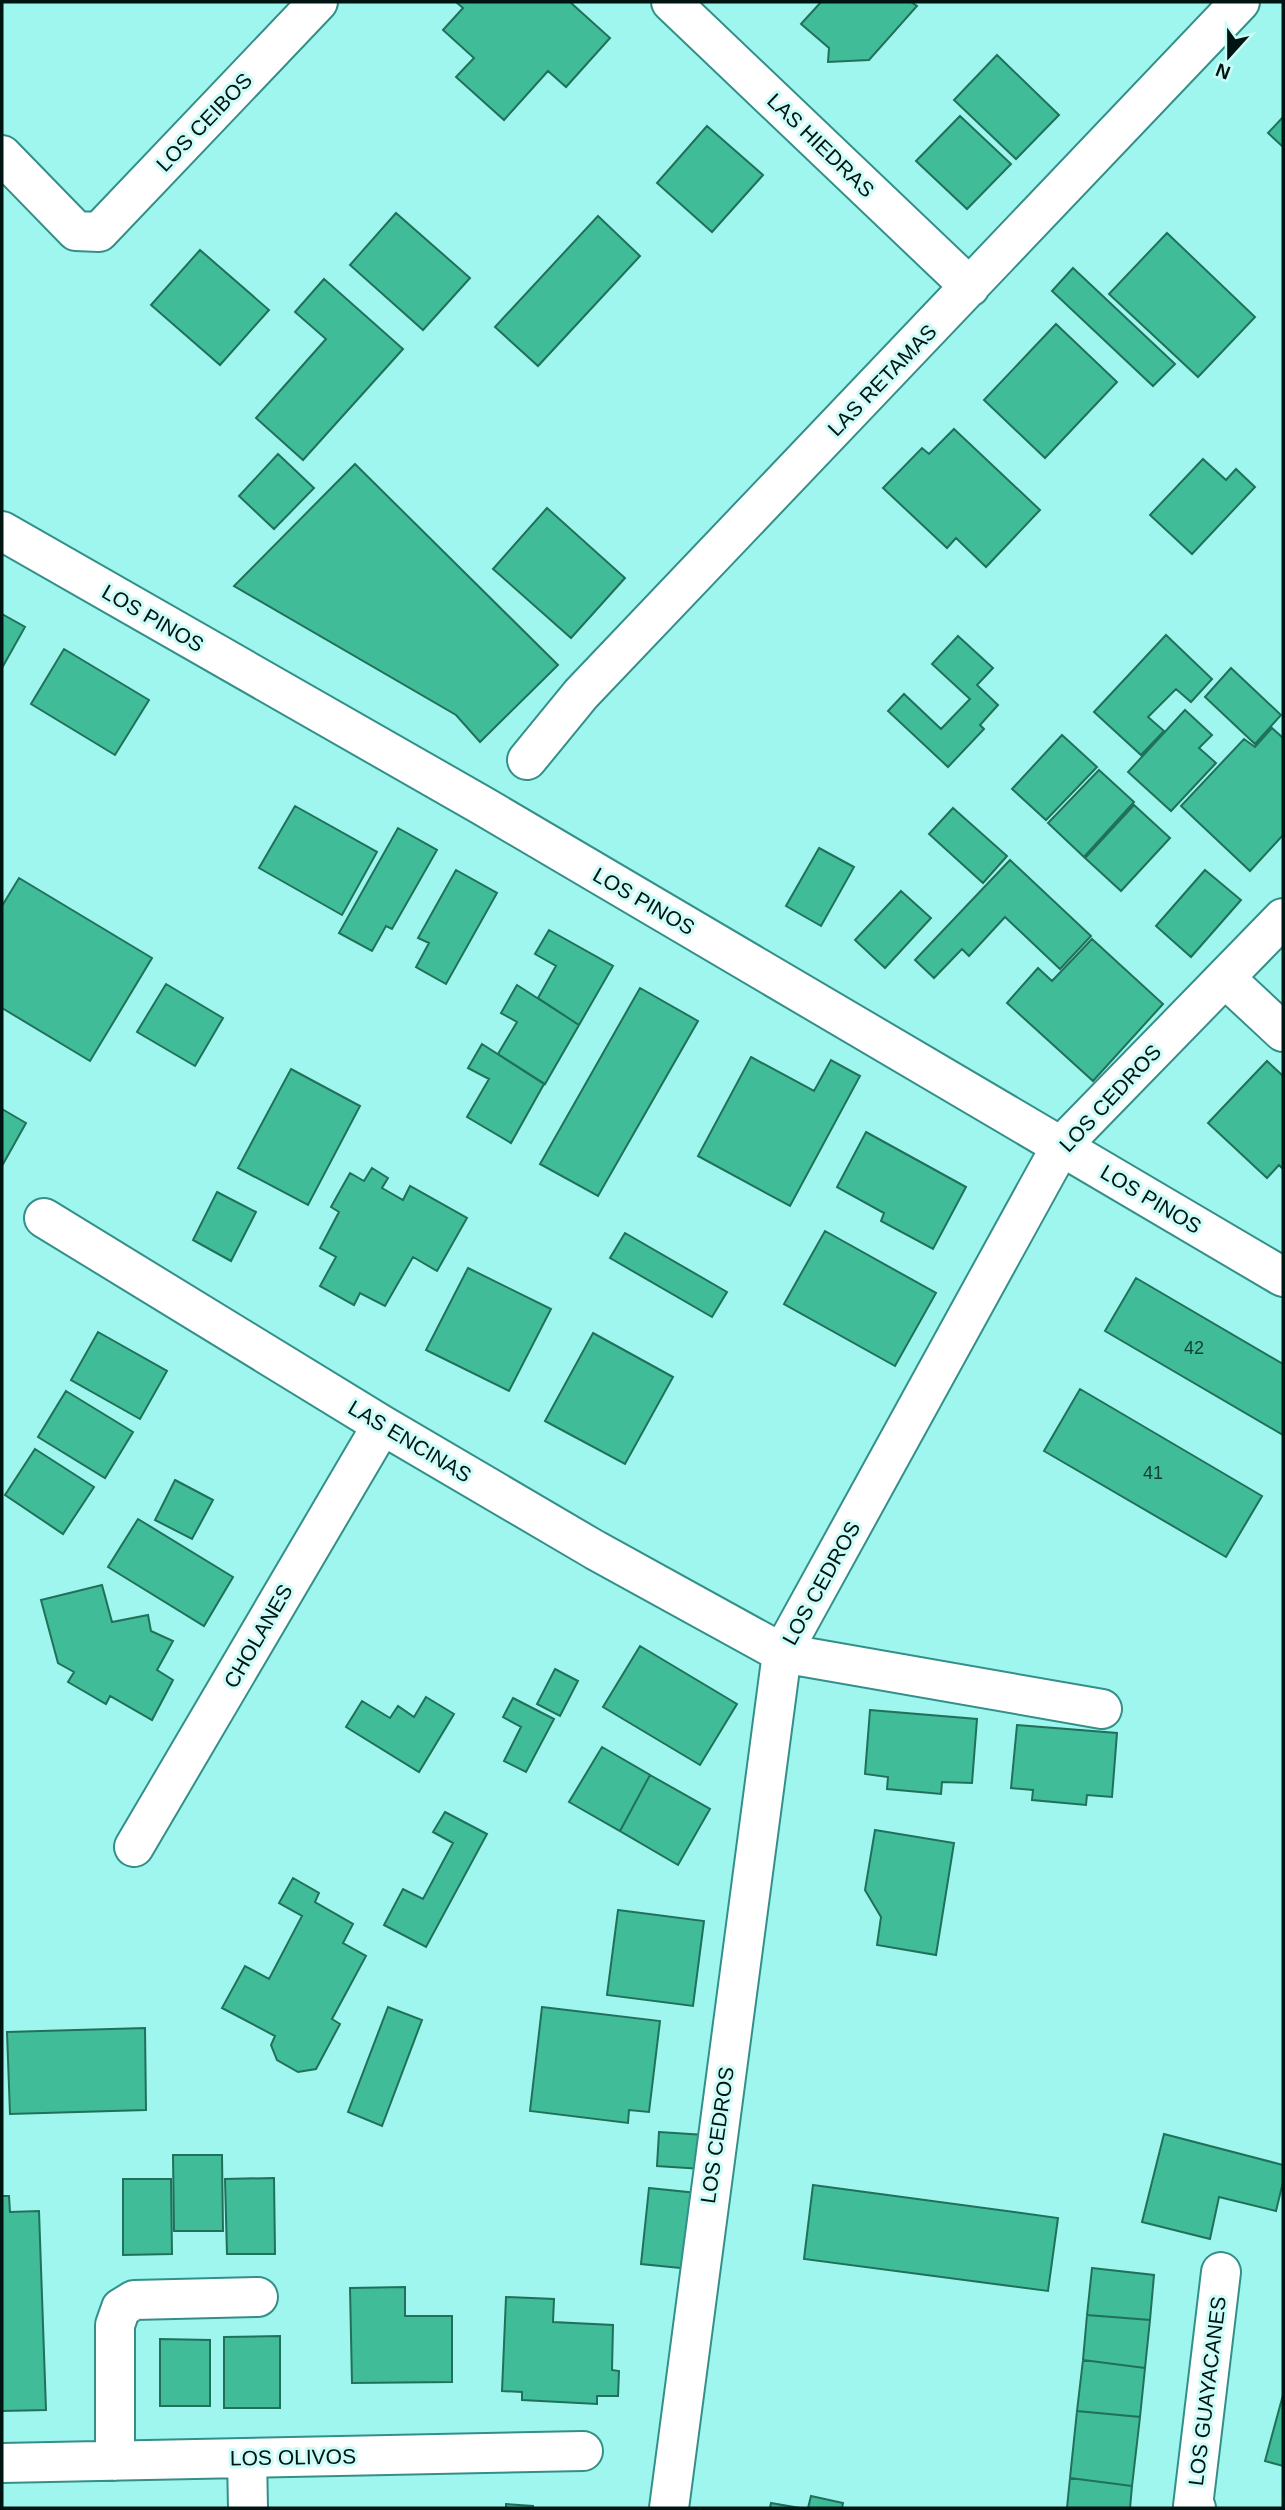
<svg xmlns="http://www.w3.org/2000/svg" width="1285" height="2510" font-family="Helvetica,sans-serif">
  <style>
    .building { fill: #40bc98; stroke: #217059; stroke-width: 2 }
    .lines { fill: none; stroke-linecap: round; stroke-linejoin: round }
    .minor-casing { stroke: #358f89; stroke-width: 42 }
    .minor { stroke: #fff; stroke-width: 38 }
    .labels { text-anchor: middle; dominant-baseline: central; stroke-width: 6; stroke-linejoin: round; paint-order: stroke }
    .number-label { font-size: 18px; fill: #103e34 }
    .street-label { font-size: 21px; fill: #001412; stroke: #cbfcf8 }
  </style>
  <rect width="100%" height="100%" fill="#9ff6ef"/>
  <path class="building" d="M456 2H570L610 38 566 87 548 71 504 120 456 77 474 58 443 30 463 8Z
    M821 2H911L917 6 869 60 828 62 829 48 801 24Z
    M997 55 1059 115 1016 159 954 100Z
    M960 116 1011 164 967 209 916 161Z
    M1283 117V147L1268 133Z
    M707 126 763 175 712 232 657 183Z
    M396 213 470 278 423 330 350 265Z
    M598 216 640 256 538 366 495 327Z
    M1167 233 1255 317 1198 377 1109 294Z
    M200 250 269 310 220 365 151 305Z
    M1073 268 1175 364 1153 386 1052 291Z
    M324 279 403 349 303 460 256 418 326 339 295 312Z
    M1056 324 1117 382 1045 458 984 400Z
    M954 429 1040 510 986 567 956 538 947 548 883 488 922 448 929 454Z
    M278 454 314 488 274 529 239 496Z
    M1203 459 1226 480 1236 469 1255 487 1192 554 1150 515Z
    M355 464 558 665 480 742 456 715 234 586Z
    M547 508 625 578 571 638 493 569Z
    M2 614 25 627 2 668Z
    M1166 635 1212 679 1191 702 1176 689 1148 717 1164 731 1141 755 1094 712Z
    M958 636 993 668 977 685 998 705 980 725 984 729 948 767 888 711 904 694 941 729 970 699 932 664Z
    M64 649 149 700 115 755 31 704Z
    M1231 668 1281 715 1255 744 1205 697Z
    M1185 710 1212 735 1199 748 1216 763 1171 811 1128 772Z
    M1272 728 1283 738V835L1250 871 1181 806 1244 739 1255 747Z
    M1062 735 1097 767 1046 820 1012 789Z
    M1099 770 1134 802 1084 857 1048 823Z
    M1134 805 1170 838 1121 891 1085 858Z
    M295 806 377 852 342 915 259 868Z
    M953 808 1007 856 983 883 929 834Z
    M398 828 437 850 392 929 386 926 372 951 339 933Z
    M819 848 854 867 821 926 786 906Z
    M1010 860 1091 936 1060 969 1005 917 969 956 962 949 934 978 915 960Z
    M456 870 497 893 446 984 416 967 429 943 418 938Z
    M1205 870 1241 900 1191 957 1156 926Z
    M19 878 152 958 90 1061 2 1008V906Z
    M901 891 931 918 885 968 855 940Z
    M549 930 613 966 579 1025 538 998 556 966 535 954Z
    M1092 939 1163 1004 1093 1081 1007 1003 1038 968 1052 981Z
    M166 984 223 1018 195 1066 137 1032Z
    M517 985 579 1025 545 1084 498 1054 517 1022 501 1013Z
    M640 988 698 1021 598 1196 540 1164Z
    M482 1044 544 1084 511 1143 467 1117 489 1079 468 1068Z
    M751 1057 814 1091 831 1060 860 1076 790 1206 698 1156Z
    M1267 1061 1283 1076V1169L1279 1165 1267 1178 1208 1123Z
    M291 1069 360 1106 308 1205 238 1168Z
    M2 1109 26 1123 2 1166Z
    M866 1132 966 1187 933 1249 881 1221 884 1213 837 1187Z
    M372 1168 388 1178 382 1188 403 1200 410 1186 467 1218 437 1271 413 1257 385 1306 360 1293 354 1305 320 1286 336 1257 320 1248 339 1212 331 1207 350 1173 364 1181Z
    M217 1192 256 1212 231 1261 193 1240Z
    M825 1231 936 1293 895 1366 784 1304Z
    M625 1233 727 1292 712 1317 610 1258Z
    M468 1268 551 1309 509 1391 426 1350Z
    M1136 1278 1283 1364V1435L1105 1331Z
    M98 1332 167 1371 140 1419 71 1380Z
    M593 1333 673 1377 625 1464 545 1421Z
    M1080 1389 1262 1496 1226 1557 1044 1451Z
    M66 1391 133 1432 105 1478 38 1437Z
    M35 1449 94 1487 63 1534 5 1495Z
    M175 1480 213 1500 192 1539 155 1520Z
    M138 1519 233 1577 204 1626 108 1567Z
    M102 1585 112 1622 148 1615 151 1631 173 1641 157 1670 173 1680 152 1720 110 1696 106 1704 68 1682 74 1672 58 1663 41 1600Z
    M640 1646 737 1704 700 1765 603 1707Z
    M555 1669 578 1681 560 1716 537 1704Z
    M426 1697 454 1714 419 1772 346 1727 362 1701 390 1718 398 1706 414 1717Z
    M513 1698 554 1719 526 1772 504 1761 521 1727 503 1717Z
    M870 1710 977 1719 972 1783 942 1782 941 1794 887 1789 888 1777 865 1774Z
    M1017 1725 1117 1733 1112 1797 1087 1795 1086 1805 1032 1800 1033 1790 1011 1788Z
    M602 1747 650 1775 620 1831 569 1802Z
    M650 1775 710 1809 678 1865 620 1831Z
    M445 1812 487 1834 426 1947 384 1925 403 1889 423 1899 453 1843 433 1832Z
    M875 1830 954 1843 936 1955 877 1945 881 1917 865 1890Z
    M293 1878 319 1893 315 1902 353 1924 343 1943 366 1956 332 2019 340 2024 316 2069 298 2072 277 2060 271 2045 275 2036 222 2008 245 1966 269 1979 302 1916 279 1903Z
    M618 1910 704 1921 693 2006 607 1995Z
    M388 2007 422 2020 382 2126 348 2112Z
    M542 2007 660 2021 649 2112 629 2110 628 2123 530 2111Z
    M145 2028 146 2110 10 2114 7 2032Z
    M659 2132 705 2135 702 2169 657 2166Z
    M1164 2134 1283 2165V2182L1276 2211 1219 2197 1210 2239 1142 2222Z
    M173 2155H222L223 2231H174Z
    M274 2178 275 2254H227L225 2179Z
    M123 2179H171L172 2254 123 2255Z
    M813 2185 1058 2218 1048 2291 804 2259Z
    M649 2188 697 2193 690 2269 641 2264Z
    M2 2196H9L10 2212 39 2211 46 2410 2 2411Z
    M1092 2268 1154 2275 1150 2320 1087 2315Z
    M405 2287V2316H452V2382L352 2383 350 2288Z
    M506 2297 554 2299 553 2322 613 2325 612 2370 619 2371 618 2396H597V2404L522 2400V2392L502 2391Z
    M1087 2315 1150 2320 1145 2368 1083 2360Z
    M280 2336V2408H224V2337Z
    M160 2339 210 2340V2406H160Z
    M1083 2360 1145 2368 1140 2417 1077 2411Z
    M1283 2395V2466L1265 2461Z
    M1077 2411 1140 2417 1132 2486 1070 2478Z
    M1070 2478 1132 2486 1130 2508H1067Z
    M811 2496 843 2503 842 2508H808Z
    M771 2503 800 2508H770Z
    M506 2504 533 2506V2508H506Z"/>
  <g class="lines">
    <defs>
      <path id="minor" d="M671 2 970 287
        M2 155 76 231 99 232 318 2
        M2 531 483 806 1283 1277
        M527 760 581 694 1240 2
        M1225 978 1283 1032
        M44 1218 382 1425 595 1550 782 1653 1102 1709
        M134 1847 382 1425
        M247 2458 248 2508
        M115 2461V2325L121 2308 134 2300 258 2297
        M2 2463 583 2451
        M669 2508 782 1653 1061 1146 1283 918
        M1196 2508 1193 2506 1221 2272"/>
    </defs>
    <use href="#minor" class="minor-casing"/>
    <use href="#minor" class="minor"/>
  </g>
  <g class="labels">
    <g class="number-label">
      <text x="1194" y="1348">42</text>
      <text x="1153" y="1473">41</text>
    </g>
    <g class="street-label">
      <text transform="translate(204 122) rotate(-46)">LOS CEIBOS</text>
      <text transform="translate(821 145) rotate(44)">LAS HIEDRAS</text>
      <text transform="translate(882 380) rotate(-46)">LAS RETAMAS</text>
      <text transform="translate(153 618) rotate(30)">LOS PINOS</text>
      <text transform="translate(644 901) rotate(30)">LOS PINOS</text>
      <text transform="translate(1110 1098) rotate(-47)">LOS CEDROS</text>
      <text transform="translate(1151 1199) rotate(31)">LOS PINOS</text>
      <text transform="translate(410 1441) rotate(31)">LAS ENCINAS</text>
      <text transform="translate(821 1583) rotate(-61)">LOS CEDROS</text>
      <text transform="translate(258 1636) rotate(-60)">CHOLANES</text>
      <text transform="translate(717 2135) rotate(-82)">LOS CEDROS</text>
      <text transform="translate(1207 2391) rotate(-83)">LOS GUAYACANES</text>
      <text transform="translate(293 2457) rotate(-1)">LOS OLIVOS</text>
    </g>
  </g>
  <rect width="1285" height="2510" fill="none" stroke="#001412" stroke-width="7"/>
  <g transform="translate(1229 56) rotate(201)" stroke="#cbfcf8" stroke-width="5" paint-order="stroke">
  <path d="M0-5L12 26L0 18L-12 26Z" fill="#001412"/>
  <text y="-10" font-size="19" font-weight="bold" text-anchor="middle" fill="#001412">N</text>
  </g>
</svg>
